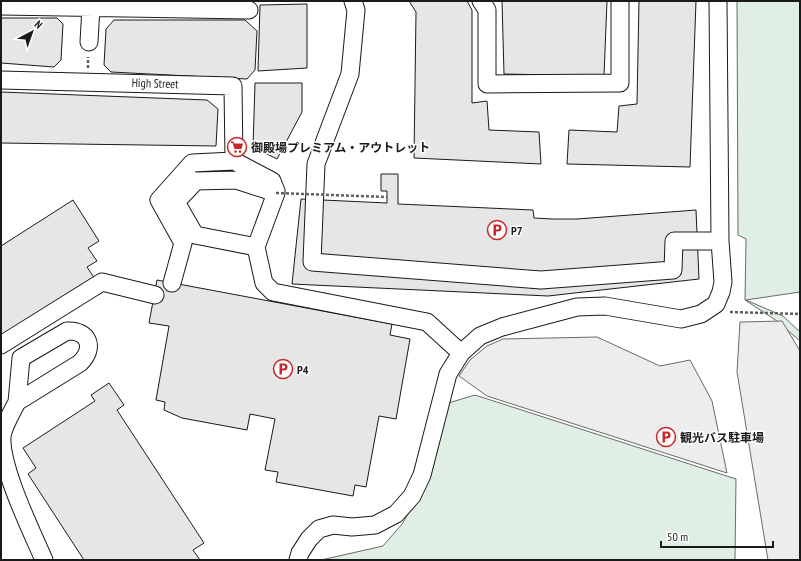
<svg xmlns="http://www.w3.org/2000/svg" width="801" height="561" font-family="'PT Sans Narrow','Noto Sans JP',sans-serif">
  <style>
    .green { fill: #e0efe3; stroke: #6a6a6a }
    .parking { fill: #ededed; stroke: #6a6a6a }
    .building { fill: #e6e6e6; stroke: #1a1a1a }
    .lines { fill: none; stroke-linecap: round; stroke-linejoin: round }
    .minor-casing { stroke: #1a1a1a; stroke-width: 19 }
    .path { stroke: #5f5f5f; stroke-width: 2.5; stroke-dasharray: 3 2; stroke-linecap: butt }
    .minor { stroke: #fff; stroke-width: 17 }
    .path-bridge { stroke: #5f5f5f; stroke-width: 2.5; stroke-dasharray: 3 2; stroke-linecap: butt }
    .labels { text-anchor: middle; dominant-baseline: central; stroke-width: 3; stroke-linejoin: round; paint-order: stroke }
    .street-label { font-size: 12px; fill: #1a1a1a; stroke: #fff }
    .poi-label { font-size: 12px; font-weight: bold; fill: #1a1a1a; stroke: #fff; text-anchor: start }
  </style>
  <rect width="100%" height="100%" fill="#fff"/>
  <path class="green" d="M737 1H800V292L746 300 783 316 800 332V341L777 321 745 300 746 239 738 235Z
    M475 395 736 479 735 560H321L383 546 402 524 421 493 445 404Z"/>
  <path class="parking" d="M782 321 800 351V560H768L737 372 740 322Z
    M597 337 660 366 690 360 712 401 727 473 487 396 459 376 470 360 487 346 503 339Z"/>
  <path class="building" d="M409 1H467L472 10V103L487 101 489 130 539 132 541 164 414 158 416 12Z
    M502 1H607L604 76 504 74Z
    M639 1H696L690 167 567 164 569 130 617 132 619 106 637 104Z
    M307 4V68L258 71 260 5Z
    M1 18H57L63 24 61 60 54 67 1 63Z
    M114 20H245L257 31 255 70 247 79 111 72 104 65 106 29Z
    M255 83H302V112L277 159 253 147Z
    M1 92 207 100 218 109 216 146 1 143Z
    M381 174H398V204L533 210 534 218 552 219H577L696 210 699 279 548 296 292 284 301 199 387 203V191H381Z
    M73 200 99 241 88 248 97 261 87 267 95 279 1 338V246Z
    M157 280 392 324 390 335 410 339 396 419 379 416 366 487 355 485 353 496 276 482 278 472 265 470 275 419 250 414 247 430 182 418 164 410 165 402 156 400 169 326 149 323Z
    M109 383 124 405 117 410 204 543 193 550 200 560H84L28 474 36 468 23 448 95 401 91 395Z"/>
  <g class="lines">
    <defs>
      <path id="minor" d="M353 1 356 10 350 74 316 164 312 262 541 280 673 270 674 241H720
        M481 1 487 10V84L620 83V1
        M1 6 249 10
        M89 42 91 7
        M1 80 233 86 234 161
        M256 247 195 235 176 202 196 181 236 180 276 193 256 247 264 283 273 292 427 322 461 353
        M172 283 183 243 159 200 192 163 234 161 272 181 276 191
        M67 331C88 330 96 347 80 363L17 402 21 358Z
        M1 345 102 282 155 295
        M17 402C12 412 4 425 2 436 0 467 31 530 44 560
        M298 560 300 553 309 539 319 529 333 525 352 527 375 525 396 514 412 496 422 475 448 374 461 353 480 336 502 327 577 307 605 306 681 319 701 314 716 304 721 292 723 282 720 241 718 1"/>
    </defs>
    <use href="#minor" class="minor-casing"/>
    <path class="path" d="M88 68V57
      M730 312 800 314"/>
    <use href="#minor" class="minor"/>
    <path class="path-bridge" d="M276 193 387 197"/>
  </g>
  <defs>
    <symbol id="supermarket-ring" viewBox="-11 -11 22 22"><circle r="9.5" fill="#fff" stroke="#c62828" stroke-width="1.5"/><path d="M-6-5.5h2.5l.6 2H6L4.5 2H-2.5L-4.4-4H-6ZM-1.5 3.2a1.3 1.3 0 1 0 .1 0ZM3 3.2a1.3 1.3 0 1 0 .1 0Z" fill="#c62828"/></symbol>
    <symbol id="parking-ring" viewBox="-11 -11 22 22"><circle r="9.5" fill="#fff" stroke="#c62828" stroke-width="1.5"/><path d="M-3.5-5.5H1a3.5 3.5 0 0 1 0 7H-1V5.5H-3.5ZM-1-3.4V-.6H.8a1.4 1.4 0 0 0 0-2.8Z" fill="#c62828"/></symbol>
  </defs>
  <g fill-rule="evenodd">
    <use href="#supermarket-ring" x="226" y="136" width="22" height="22"/>
    <use href="#parking-ring" x="486" y="219" width="22" height="22"/>
    <use href="#parking-ring" x="272" y="358" width="22" height="22"/>
    <use href="#parking-ring" x="655" y="426" width="22" height="22"/>
  </g>
  <g class="labels">
    <g class="street-label">
      <text transform="translate(155 83) rotate(2)">High Street</text>
    </g>
    <g class="poi-label">
      <text x="251" y="147">御殿場プレミアム・アウトレット</text>
      <text x="511" y="230">P7</text>
      <text x="297" y="369">P4</text>
      <text x="680" y="437">観光バス駐車場</text>
    </g>
  </g>
  <rect width="801" height="561" fill="none" stroke="#1a1a1a" stroke-width="4"/>
  <g transform="translate(32 32) rotate(41)" stroke="#ffffff" stroke-width="3" paint-order="stroke">
  <path d="M0-3L7 15L0 10L-7 15Z" fill="#1a1a1a"/>
  <text y="-6" font-size="11" font-weight="bold" text-anchor="middle" fill="#1a1a1a">N</text>
  </g>
  <path d="M661 541v6h112v-6" fill="none" stroke="#1a1a1a" stroke-width="2"/>
  <text x="667" y="541" font-size="12" fill="#1a1a1a" stroke="#ffffff" stroke-width="3" paint-order="stroke">50 m</text>
</svg>
